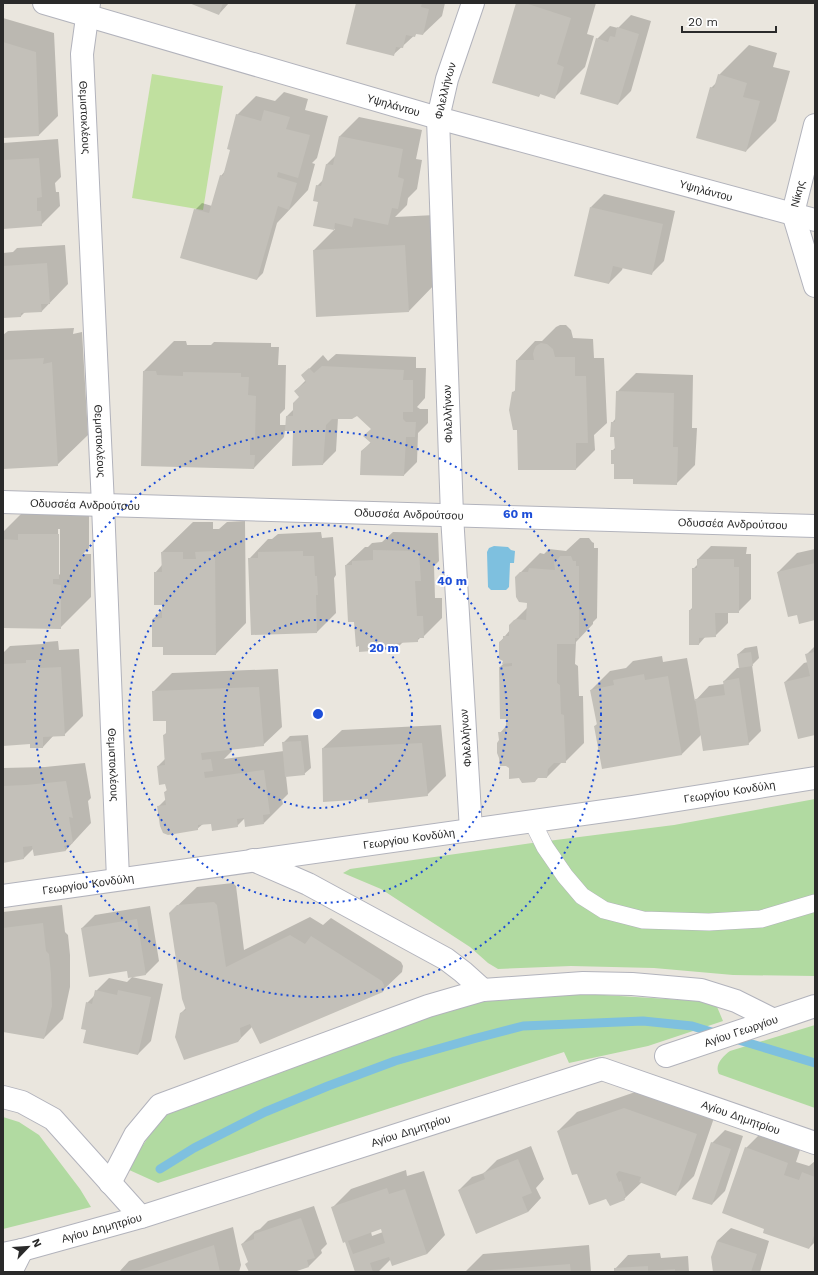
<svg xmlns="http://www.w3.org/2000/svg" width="818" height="1275" font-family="'Work Sans',sans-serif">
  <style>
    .green { fill: #b1daa1 }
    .pitch { fill: #c0e09f }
    .water { fill: #7ec0df }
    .shadow { fill: #0003; fill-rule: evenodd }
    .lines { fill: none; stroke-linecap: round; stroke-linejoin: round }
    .stream { stroke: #7ec0df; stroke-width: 9 }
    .building { fill: #c3c0b9; fill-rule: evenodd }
    .lane-casing { stroke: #b2b3bc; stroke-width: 18 }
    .street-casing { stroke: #b2b3bc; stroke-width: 24 }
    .secondary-casing { stroke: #b2b3bc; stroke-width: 24 }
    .lane { stroke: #fff; stroke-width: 17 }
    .street { stroke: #fff; stroke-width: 22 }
    .secondary { stroke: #fff; stroke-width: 22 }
    .ring { fill: none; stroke: #1d4ed8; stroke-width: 2; stroke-dasharray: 2 4 }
    .labels { text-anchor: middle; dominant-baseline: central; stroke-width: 4; stroke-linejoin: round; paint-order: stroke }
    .street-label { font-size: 11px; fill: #2a2a2a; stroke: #fff }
    .centre { fill: #1d4ed8; stroke: #fff; stroke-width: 2 }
    .ring-label { font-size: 12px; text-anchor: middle; font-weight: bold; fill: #1d4ed8; stroke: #fff; stroke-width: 4; stroke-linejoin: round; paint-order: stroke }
  </style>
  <rect width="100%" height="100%" fill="#eae6de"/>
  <path class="green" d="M815 799V976L733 975 654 968 571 966 498 969 488 963 470 947 381 889 343 873 350 869 532 843 674 825Z
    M556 992 715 1002 723 1021 648 1046 569 1063 564 1052 158 1183 127 1169 165 1112 357 1044 450 1008 474 1003Z
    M815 1025V1108L719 1074C714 1065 723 1056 730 1051Z
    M3 1117 19 1122 39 1135 80 1189 91 1207 3 1229Z"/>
  <path class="pitch" d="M152 74 223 86 203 210 132 198Z"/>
  <path class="water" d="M494 546 508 547 511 550 515 551 514 563H510L509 587 506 590H491L488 587 487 552 489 548Z"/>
  <path class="shadow" d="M191 3H229L219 14Z
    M357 3H445L442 16 423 34 417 33 394 54Z
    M517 3H596L587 34 594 36 585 67 554 98 541 93 539 96Z
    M631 15 651 21 631 91 618 104 597 39 610 26 618 28Z
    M3 18 54 33 58 116 39 135 3 137Z
    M749 45 777 53 773 67 790 71 776 121 746 151 711 88 717 82 719 75Z
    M284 92 308 99 305 110 328 116 317 158 312 163 315 164 308 190 277 223 263 273 257 279 195 210 202 203 212 206 221 176 225 171 232 149 237 115 256 96 275 101Z
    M359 117 422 130 416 159 422 160 417 189 408 198 407 205 395 217 435 215 439 280 409 311 314 250 335 229 314 225 320 201 317 186 324 179 327 164 336 155 340 136Z
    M58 139 61 177 55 183 56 192H59L60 206 41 225 3 228V143Z
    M604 194 675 211 664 261 651 274 623 267 622 270 609 283 591 207Z
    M65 245 68 284 42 311 25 312 21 316 3 317V253L13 252 17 248Z
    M560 325H566L571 330 573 338 593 339 594 358H604L607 423 594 435 595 450 576 469 518 429 513 393 516 389 517 360 535 341H542L556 327Z
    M74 328 73 334 82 332 88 435 57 465 3 468V335L8 331Z
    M174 341H186L187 345H211L214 342 271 343V347H279L278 365H286L285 409 280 414V425H286L287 416 294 409 301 397 295 391 306 380 302 376 323 355 328 361 336 354 416 357V368H426L425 398 417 407 420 409H428V423L418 433 417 462 404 475 362 451 371 442 372 429 357 415 338 418 336 451 323 464 294 430H285L284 437 254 468 144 371Z
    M636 373 693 375 692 428H697L695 465 676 484 634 478 615 463 612 451 616 447 615 436 612 423 616 418 617 392Z
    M89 504V548L83 554H91V597L60 628 3 627V532L26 509ZM58 529H60V574L58 576Z
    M245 521 246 623 216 654 164 646 153 619 163 609 155 573 162 565V552L193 522H213V529H219L227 522Z
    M321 532 322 538 333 537 336 575 334 578 336 613 317 632 250 558 268 539H272L278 534Z
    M393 532 438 533 439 561 434 566 435 598H442V618L423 637H421L417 641 403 642 397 648 355 621 346 565 365 547H368L372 543 382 542Z
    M580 538H589L592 542 594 543V548H598L597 618 593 622V624L576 642 575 664 578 666 579 696H583L584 743 565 762H562L547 777H539L535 781 519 777 510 767 500 740V733L507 725 500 667 505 662 500 642 510 630V625L528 607V602L516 577 540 553 544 554 549 549 566 551Z
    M711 546 747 547 746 554H751V599L738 612H728V623L715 636H706L699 644 690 610 693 607V569L698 564V559Z
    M815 549V619L798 614 778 572 797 553Z
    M58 641 59 650 79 649 83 716 64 735H54L43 747 31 743 3 745V653L10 646 43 644 46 642Z
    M757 646 759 658 752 665 761 731 748 744 701 735 682 754 603 768 595 726 598 723 591 690 610 671 626 668 633 661 662 656 663 662 687 658 695 701 709 686 724 684V681L737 668H740L738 654 745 648Z
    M815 646V734L785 682 804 663 808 662 806 655Z
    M278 669 282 727 263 745 231 749 232 751 224 759 284 751 283 743 290 736 308 735 311 768 304 774 286 776 288 794 282 800 283 804 264 823 245 818 237 826 211 823 203 824 197 829 158 807 166 799 165 792 167 790 166 783 158 766 165 759 164 735 167 732V720L153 692 172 673Z
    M441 725 446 776 427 795 369 798 323 748 342 730Z
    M85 763 91 798 88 801 91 823 66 850 35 855 33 849 24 858 3 862V768L45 767Z
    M233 883 236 886 244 950 310 917 323 925 331 918 401 962 403 966 402 972 382 991 252 1027 238 1041 181 1013 186 1008 170 913 197 887Z
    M62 905 65 932 68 935 70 955V987L63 1019 44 1038 3 1031 6 1021 3 1017V912Z
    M150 906 159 961 146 974 128 977V970L82 928 95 915Z
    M132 977 163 984 151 1041 138 1054 88 1029 87 1003 95 995 96 991 109 978 127 982Z
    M644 1089 715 1115 694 1176 675 1195 642 1182 624 1199 606 1197 578 1172 558 1131 577 1112Z
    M725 1130 743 1136 725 1191 712 1204V1143Z
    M759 1135 800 1150 796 1162 809 1166 815 1161V1242L809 1248 766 1228 746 1148Z
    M531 1146 544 1179 536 1188 541 1198 528 1212 459 1190 472 1177 484 1173 497 1160Z
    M406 1170 407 1176 424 1171 445 1235 427 1254 391 1259 378 1272H356L346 1241 332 1208 351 1189ZM381 1228 383 1232 372 1236 371 1232Z
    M314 1206 327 1244 321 1250 322 1253 309 1266 291 1272H250L249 1262 242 1244 255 1231 260 1229 268 1221Z
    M233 1227 241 1265 239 1272H119L129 1261Z
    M731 1228 769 1241 760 1272H714L717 1241Z
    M589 1245 591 1272H465L483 1254Z
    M660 1253 661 1258 688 1256 689 1272H615V1269L628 1255Z"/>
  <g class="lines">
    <path class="stream" d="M732 1038 815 1063
      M160 1169 194 1148 265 1112 328 1086 395 1061 473 1039 523 1026 643 1021 692 1026 718 1034"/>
  </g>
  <path class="building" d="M189 3H223L219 15Z
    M356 3H422L421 7 429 9 423 35 416 34 415 37 406 35 403 48 396 47 394 56 346 44Z
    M516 3H525L571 18 557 64 564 67 555 99 540 94 539 97 492 83Z
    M617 27 639 34 618 105 580 94 596 38 608 42 610 36 615 37Z
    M3 42 36 52 39 136 3 138Z
    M718 74 747 83 743 97 760 101 746 152 696 138 710 87 714 88Z
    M264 110 290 117 286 129 310 135 298 178 278 172 277 177 297 183 289 210 278 206 257 280 180 258 194 209 209 213 220 175 223 176 230 150 227 149 236 114 261 121Z
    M339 136 403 149 398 177 404 179 398 209 392 208 388 225 354 218 352 227 335 223 334 230 313 226 318 202 313 201 316 185 321 186 326 164 333 165Z
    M39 158 42 197 37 198V211H41L42 226 3 229V160Z
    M590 207 663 224 652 275 613 266 609 284 574 276Z
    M405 245 409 312 316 317 313 250Z
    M47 263 50 304H41L42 312 21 313V317L3 318V266Z
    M541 343 547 344 553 349 555 357H575V376H586L588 443H576V470H518L517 430H513L509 410 512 392 515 391 516 360H534L533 354 534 350 536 346Z
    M44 358 43 364 52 362 58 466 3 469V360Z
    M322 366 404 370 403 380H413V412H403V419L406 422H416L415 437H406L404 476 360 475 361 451 371 443 363 436 371 429 357 416 352 419H332L326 425 323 465 292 466 293 431H285L286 416H293V403L299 397 294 391 306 382 301 375 309 368 314 373Z
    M143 371H156L157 375 183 376V372L241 373V377H249L248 395 256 396 255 440H250V455H255L254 469 141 466Z
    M616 391 674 393 673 447H678L677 485 633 484V479H614V464H611V450H615L614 437H610L611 422H615Z
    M18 534H59V579H53V584L61 585V629L3 628V539L18 540Z
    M373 550 419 551 421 581H415L417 616H423L424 638H418V642L397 643 398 649 359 652V646L356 647 354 622H348L345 565H352V561L373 560Z
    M215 551 216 655H163V647H152V619L162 618V605H154V572H162L161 552H183V559H196L195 552Z
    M303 551V556H314L315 576H317L318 595H316L317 633 251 635 248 558H258V552Z
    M560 556H571L573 561H576V566H579V638H575V644H557V683L560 685 561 714 564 715 566 763H554L548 769 547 778H537L535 782 522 783 519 778 509 779V768L506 766H500L499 758 497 753V743L499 740 498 732H506V719H500L499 667 512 666V663L502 664 503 661 499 659V642L503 639V636H509V625L514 620 517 619 526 620 527 603 519 602 516 597 515 577 520 572H528L529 568 555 570 554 562 558 559Z
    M697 559H734V567H739V613H715L716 637 699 638V645H689V610H692V568H697Z
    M815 563V620L799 624 797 615 788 617 777 572Z
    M751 652 753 666 739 668 737 654Z
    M815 652V735L798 739 784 682 810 676 805 654Z
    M26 660H40V668L61 667 65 736 43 737V748H30V744L3 746V664L26 663Z
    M644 674 645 680 668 676 682 755 602 769 594 726 597 725 590 690 614 685 613 680Z
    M739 678 749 745 703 751 695 699 725 695 723 681Z
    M259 687 264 746 201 753 202 760 211 759 213 771 204 772 205 778 264 770 270 814 263 815 264 824 245 827 244 818 237 819 238 827 212 831 211 824 198 825V830L168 835 163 833 160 826 157 806 166 805 164 792 167 791 165 784 159 785 157 766 165 765 163 735 166 734V721H153L152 691Z
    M301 741 305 775 285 777 282 742Z
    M422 743 428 796 368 803V799L323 802 322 748Z
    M66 781 73 818 69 817 73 843 64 846 66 851 34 856 32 846 23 847 24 859 3 863V786L26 785Z
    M214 902 217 905 226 967 290 935 305 944 311 936 382 981 384 985 383 992 260 1044 250 1024 240 1028 241 1038 238 1042 184 1060 175 1037 180 1013 186 1010 182 999 169 913 177 905Z
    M137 919 146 975 128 978 127 971 89 977 81 928Z
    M43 923 46 951 49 954 51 974 52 1006 44 1039 3 1032 4 1021 3 1019V928Z
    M95 990 117 995 118 990 151 997 138 1055 83 1043 86 1030 81 1029 86 1002 92 1004Z
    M624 1108 697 1134 676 1196 639 1182 641 1177 619 1171 616 1174 619 1182 621 1181 626 1197H624L625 1200 610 1206 606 1199 589 1205 577 1174 572 1175 557 1131Z
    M711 1142 731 1149 712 1205 692 1199Z
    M745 1147 788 1163 784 1175 799 1180 802 1172 815 1177V1233L809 1249 763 1233 764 1229 722 1213Z
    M518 1159 532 1193 522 1197 528 1212 476 1234 458 1190 485 1179 483 1173Z
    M387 1188 389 1194 405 1189 427 1254 392 1266 389 1257 370 1263 373 1272H355L345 1242 343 1243 331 1207ZM381 1229 385 1243 353 1254 348 1241Z
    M301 1218 315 1258 307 1260 309 1267 294 1272H249L245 1264 248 1262 241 1244 254 1239V1234Z
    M717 1241 757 1254 751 1272H713L711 1257Z
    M214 1245 220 1272H134Z
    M570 1264 571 1272H479V1271Z
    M648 1266V1272H614V1268Z
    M675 1269V1272H650L649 1271Z"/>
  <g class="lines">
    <defs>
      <path id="lane" d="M532 821 545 847 565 876 582 896 604 910 643 920 709 922 761 919 815 903"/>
      <g id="street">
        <path id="s1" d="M44 3 438 118 815 220"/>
        <path id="s2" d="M89 3 82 54 103 505 118 879"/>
        <path d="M815 125 793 213 815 286"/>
        <path id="s3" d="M3 502 815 526"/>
        <path id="s4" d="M471 830 452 515 438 118 447 79 473 3"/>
        <path d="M253 860 308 884 446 959 463 972 483 990"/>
        <path id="s5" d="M3 896 633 807 815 778"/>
        <path id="s6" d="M666 1056 815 1006"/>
        <path d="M3 1097 22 1102 53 1119 141 1217"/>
        <path d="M110 1183 135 1135 160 1105 428 1006 483 990 583 983 632 984 701 990 736 1001 774 1020"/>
      </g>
      <g id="secondary">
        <path id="s7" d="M3 1254 22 1250 141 1217 602 1069 815 1143"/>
        <path d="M11 1272 22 1250"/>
      </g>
    </defs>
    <use href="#lane" class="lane-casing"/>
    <use href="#street" class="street-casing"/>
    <use href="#secondary" class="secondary-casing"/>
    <use href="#lane" class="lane"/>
    <use href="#street" class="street"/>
    <use href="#secondary" class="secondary"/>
  </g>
  <g class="ring">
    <circle cx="318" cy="714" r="94"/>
    <circle cx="318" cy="714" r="189"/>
    <circle cx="318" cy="714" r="283"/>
  </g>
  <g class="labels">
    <g class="street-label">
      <text stroke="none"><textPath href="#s4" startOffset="741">Φιλελλήνων</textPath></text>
      <text stroke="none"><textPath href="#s1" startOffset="364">Υψηλάντου</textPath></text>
      <text stroke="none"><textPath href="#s2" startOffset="115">Θεμιστοκλέους</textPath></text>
      <text stroke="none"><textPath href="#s1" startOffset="688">Υψηλάντου</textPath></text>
      <text transform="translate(798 194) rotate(-76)">Νίκης</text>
      <text transform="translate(448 414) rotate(-92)">Φιλελλήνων</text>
      <text stroke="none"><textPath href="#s2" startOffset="439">Θεμιστοκλέους</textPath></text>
      <text stroke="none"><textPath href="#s3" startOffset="82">Οδυσσέα Ανδρούτσου</textPath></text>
      <text stroke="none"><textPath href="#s3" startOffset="406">Οδυσσέα Ανδρούτσου</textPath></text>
      <text stroke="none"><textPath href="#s3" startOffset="730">Οδυσσέα Ανδρούτσου</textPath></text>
      <text transform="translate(466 738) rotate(-94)">Φιλελλήνων</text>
      <text stroke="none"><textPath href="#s2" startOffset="763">Θεμιστοκλέους</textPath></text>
      <text stroke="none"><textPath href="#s5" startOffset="734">Γεωργίου Κονδύλη</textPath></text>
      <text stroke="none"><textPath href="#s5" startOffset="410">Γεωργίου Κονδύλη</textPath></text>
      <text stroke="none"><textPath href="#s5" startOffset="86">Γεωργίου Κονδύλη</textPath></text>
      <text stroke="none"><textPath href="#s6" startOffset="79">Αγίου Γεωργίου</textPath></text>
      <text stroke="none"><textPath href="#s7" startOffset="774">Αγίου Δημητρίου</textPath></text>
      <text stroke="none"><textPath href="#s7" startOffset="426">Αγίου Δημητρίου</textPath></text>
      <text stroke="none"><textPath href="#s7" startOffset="102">Αγίου Δημητρίου</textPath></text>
    </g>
  </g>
  <circle cx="318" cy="714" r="6" class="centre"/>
  <g class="ring-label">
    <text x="518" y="518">60 m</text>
    <text x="452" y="585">40 m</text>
    <text x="384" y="652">20 m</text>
  </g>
  <rect width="818" height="1275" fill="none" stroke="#2a2a2a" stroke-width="8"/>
  <g transform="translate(28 1247) rotate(65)" stroke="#ffffff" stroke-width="3" paint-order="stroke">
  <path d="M0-3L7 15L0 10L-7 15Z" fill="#2a2a2a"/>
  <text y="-6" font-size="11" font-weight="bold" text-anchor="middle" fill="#2a2a2a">N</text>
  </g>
  <path d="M682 26v6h94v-6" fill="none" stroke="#2a2a2a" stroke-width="2"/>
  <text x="688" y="26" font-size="12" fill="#2a2a2a" stroke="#ffffff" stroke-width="3" paint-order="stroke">20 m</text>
</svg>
